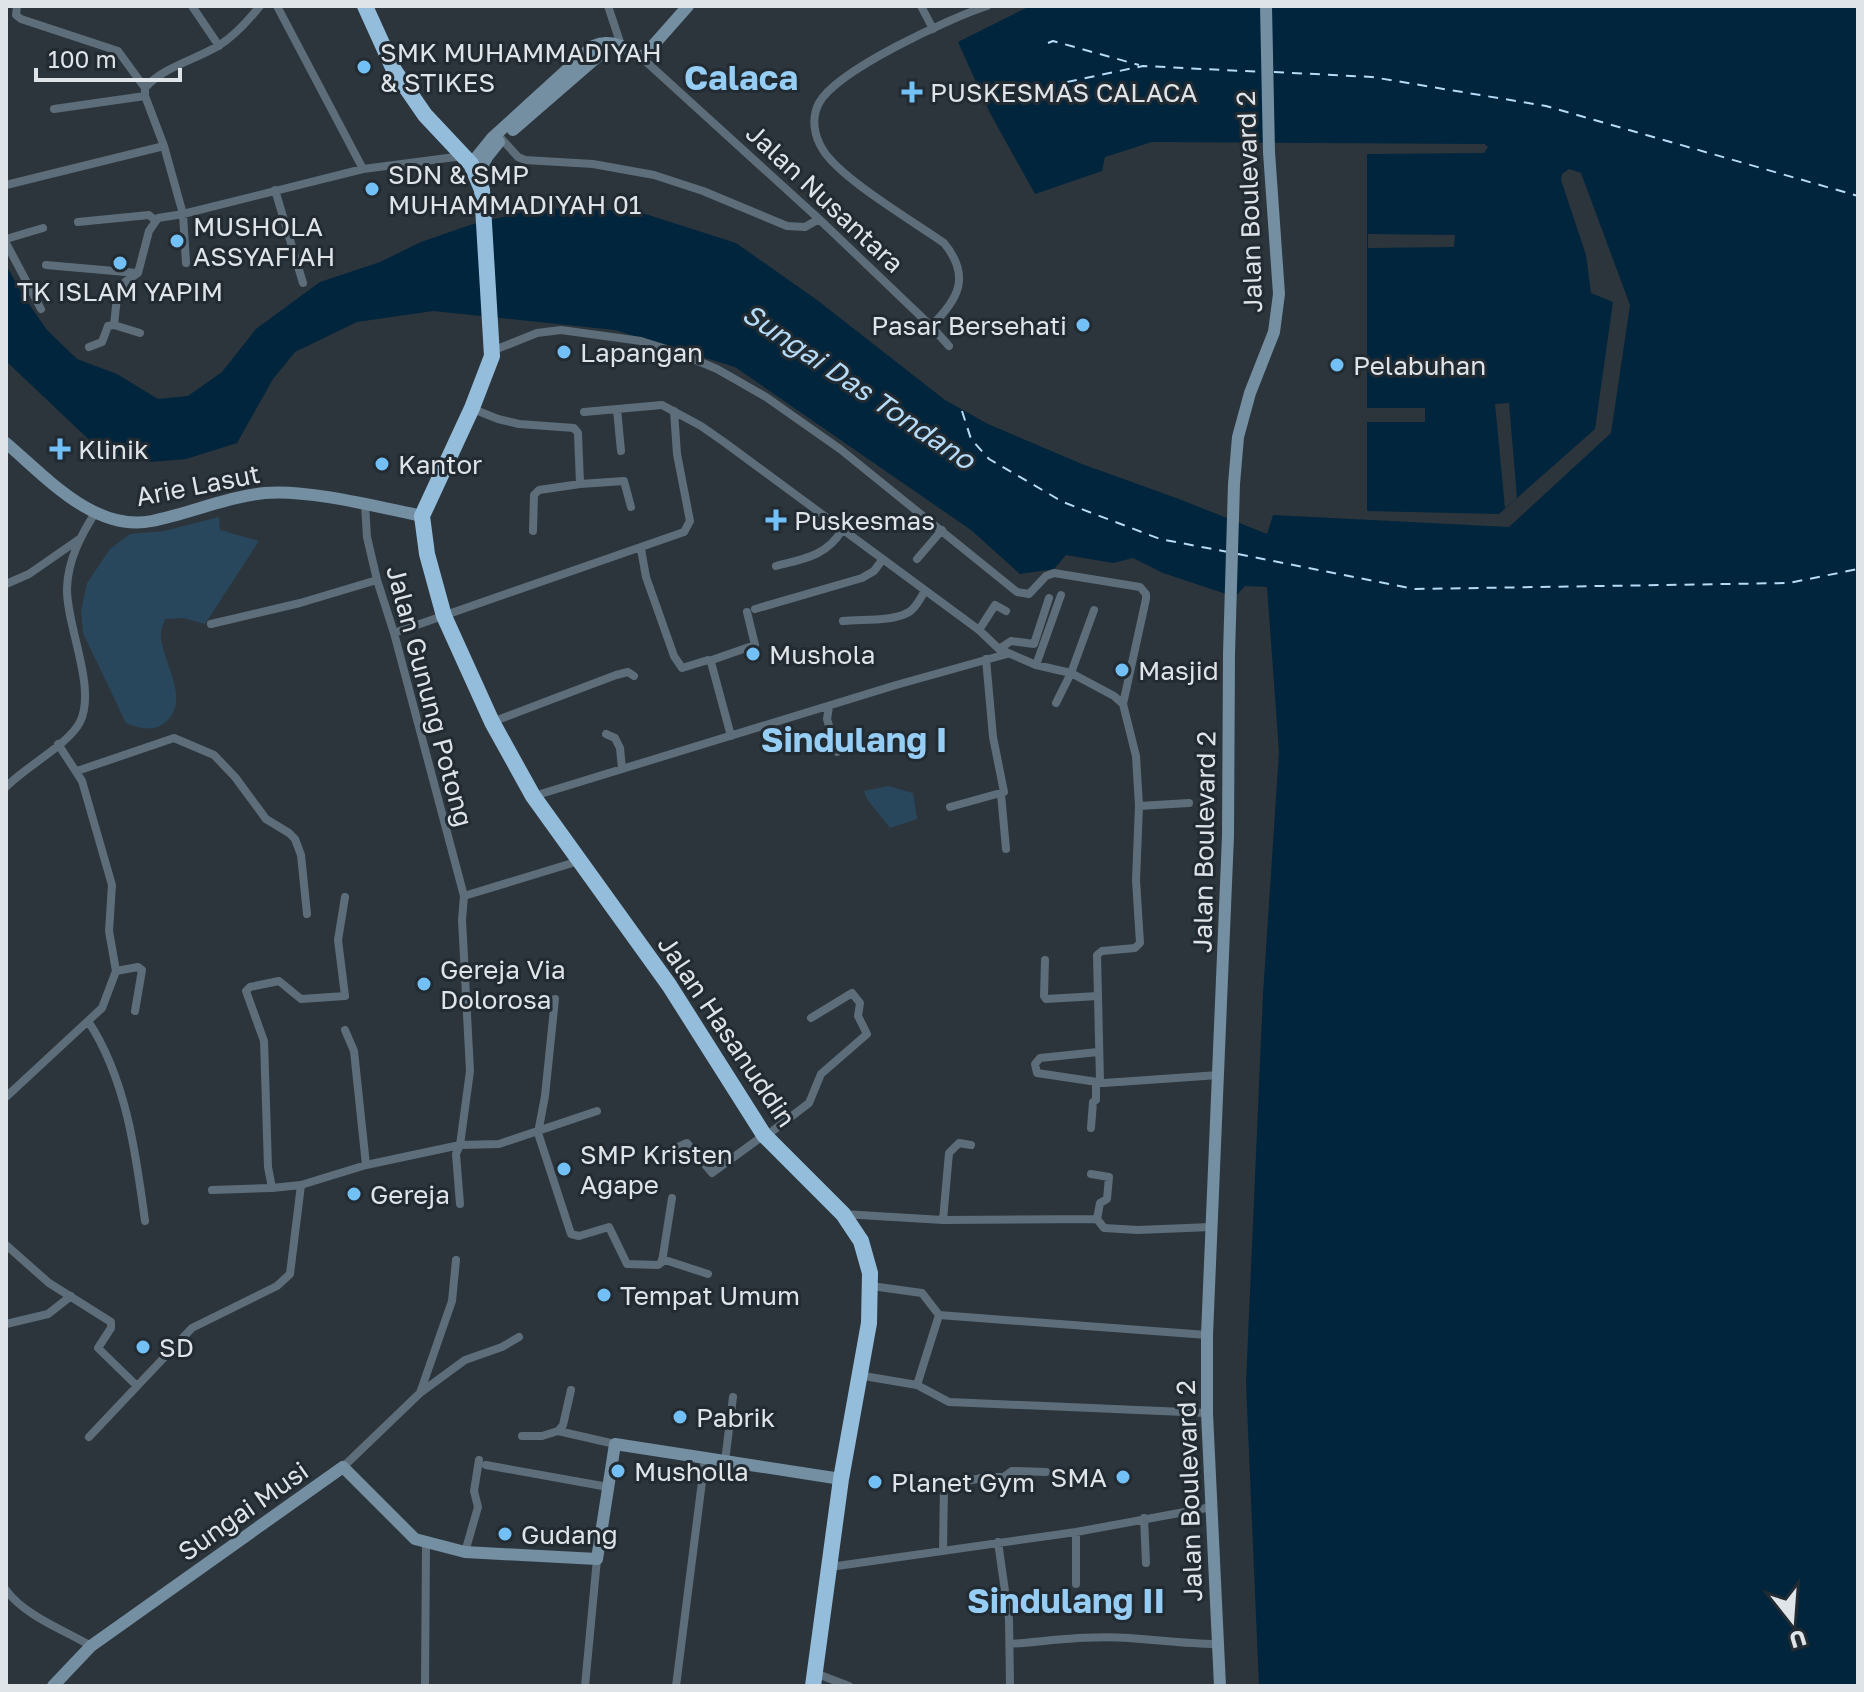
<svg xmlns="http://www.w3.org/2000/svg" width="1864" height="1692" font-family="'Golos Text',sans-serif">
  <style>
    .green { fill: #29475c }
    .water { fill: #00253c }
    .pier { fill: #2c353c }
    .lines { fill: none; stroke-linecap: round; stroke-linejoin: round }
    .ferry { stroke: #b6dbf7; stroke-width: 2; stroke-dasharray: 10 8; stroke-linecap: butt }
    .street { stroke: #5d6e7a; stroke-width: 8 }
    .secondary { stroke: #748ea2; stroke-width: 12 }
    .highway { stroke: #94bddb; stroke-width: 16 }
    .poi-dot { fill: #73c0f6; stroke: #222b32; stroke-width: 3 }
    .labels { text-anchor: middle; dominant-baseline: central; stroke-width: 6; stroke-linejoin: round; paint-order: stroke }
    .poi-label { font-size: 26px; fill: #dfe4e9; stroke: #222b32; text-anchor: start }
    .street-label { font-size: 26px; fill: #dfe4e9; stroke: #222b32 }
    .water-label { font-size: 28px; font-style: italic; fill: #b6dbf7; stroke: #222b32 }
    .district-label { font-size: 34px; font-weight: bold; fill: #96cdf5; stroke: #222b32 }
  </style>
  <rect width="100%" height="100%" fill="#2c353c"/>
  <path class="green" d="M219 517 220 530 259 541 205 624 183 618 165 619C163 625 160 631 161 637 163 663 190 698 167 721 155 732 140 729 126 723L83 633 81 611 87 583 110 549 130 534 164 531Z
    M888 786 913 793 917 819 890 828 867 799 864 791Z"/>
  <path class="water" d="M1030 6H1858V1686H1259L1246 1383 1263 994 1279 752 1267 587 1245 586 1235 597 1163 573 1133 558 1113 563 1066 555 1054 569 1020 574 971 530 735 367 615 330 433 311 357 322 295 352 273 379 237 443 186 459 151 462 103 453 6 361V265L24 297 47 330 77 359 117 374 158 399 188 396 222 372 256 329 320 282 380 262 421 242 470 225 539 208 636 211 736 243 817 300 945 400 988 424 1082 464 1179 499 1267 534 1273 515 1509 527 1611 433 1630 305 1581 173 1569 169 1562 174 1561 180 1586 255 1591 293 1613 302 1595 429 1499 514 1367 511V154L1484 153 1488 147 1485 144 1152 142 1105 157 1102 171 1035 194 990 113 958 42Z"/>
  <path class="pier" d="M1368 234 1455 235 1454 247 1368 248Z
    M1509 403 1517 498 1505 508 1495 404Z
    M1367 408H1425V422H1367Z"/>
  <g class="lines">
    <path class="ferry" d="M1048 43 1053 41 1139 65
      M1274 72 1372 77 1546 106 1858 196
      M1067 82 1143 66 1264 72
      M962 411 971 439 989 459 1063 502 1160 539 1228 552
      M1238 554 1414 589 1789 583 1858 569"/>
    <path class="street" d="M17 6 16 15 21 19 118 51 145 88V96L164 146 183 214 186 263
      M192 6 219 46
      M277 6 363 169
      M608 6 621 45
      M921 6 933 29
      M642 58 819 219 931 326 949 346
      M145 88C163 67 195 60 218 46 235 36 248 21 260 6
      M54 109 145 96
      M499 136 518 157 525 160 593 164 654 175 703 191 787 226 805 227 819 219
      M6 185 164 146
      M275 190 303 283
      M78 222 149 215 155 220
      M6 239 43 228
      M6 243 41 309
      M46 265 137 273
      M931 326C959 299 971 276 944 243 913 221 841 179 823 150 814 136 811 118 819 103 837 70 950 18 987 6
      M140 333 114 325 117 297 125 282 138 273 149 231 158 218 183 214 363 169 463 156
      M89 347 102 342 108 326 114 325
      M492 351 537 333 561 330 641 341 679 353 717 369 766 397 840 449 1017 592 1029 594 1046 576 1054 573 1140 587 1146 594V599L1123 704
      M473 409 498 419 519 424 574 428 578 433 580 484
      M617 409 621 451
      M584 412 662 405 701 426 724 442 979 630 999 649 1036 665 1071 673 1114 696 1123 704 1136 756 1139 806 1136 880 1140 943 1135 948 1102 951 1097 955 1100 1081 1096 1085V1100L1093 1102 1091 1128
      M365 505 367 537 377 580 394 633 464 896
      M533 531 534 495 539 490 580 484 624 481 631 507
      M641 549 646 577 674 656 682 668 708 660 711 662 731 736
      M917 559 942 530
      M776 566C803 559 827 556 842 530
      M6 584 29 574 78 540
      M755 609 862 578 874 571 883 559
      M843 621C863 619 892 622 909 612 917 607 920 598 925 591
      M211 624 300 603 377 580
      M979 630 995 605 1006 611
      M394 633 684 532 690 521 677 454 674 411
      M999 649 1011 641 1034 644 1049 598
      M709 661 755 645 747 612
      M1036 665 1061 595
      M1056 703 1071 673 1094 610
      M829 707 827 719 837 752
      M492 722 616 675 628 672 634 676
      M606 734 615 738 620 748 622 769
      M77 771 174 738 214 755 235 777 266 819 289 833 295 839 301 855 307 914
      M6 787C25 767 69 744 80 722 97 688 66 625 67 588 68 560 81 535 95 513
      M1001 794 1006 849
      M534 796 896 685 1007 654
      M1139 806 1189 803
      M950 807 1004 792 993 737 986 659
      M345 897 338 940 345 996 301 999 279 981 250 987 246 991 264 1041 268 1167 272 1188 301 1185 366 1165 460 1145 499 1144 597 1111
      M1045 960 1044 996 1046 999 1098 996
      M116 971 138 967 142 970 135 1011
      M555 999 545 1096 538 1133 571 1234 579 1236 609 1227 627 1264 658 1265 662 1262 672 1198
      M88 1021C126 1078 136 1154 145 1221
      M345 1030 354 1051 366 1165
      M1098 1052 1040 1058 1035 1064 1037 1073 1104 1083 1219 1075
      M6 1097 102 1008 116 971 109 931 112 885 82 781 58 744
      M766 1136 809 1103 821 1074 867 1034 858 1016 860 1003 852 993 811 1018
      M678 1147 687 1143 712 1173 764 1135
      M1091 1174 1109 1177 1107 1199 1100 1203 1097 1219 1104 1228 1138 1230 1211 1227
      M212 1190 272 1188
      M460 1204 456 1154 460 1145 470 1071 462 920 464 896 579 861
      M843 1214 943 1220 1097 1219
      M943 1220 949 1153 959 1143 971 1145
      M6 1245 49 1283 111 1322V1328L98 1348 137 1386
      M662 1259 708 1274
      M871 1286 922 1293 939 1315
      M939 1315 1207 1335
      M6 1324 48 1314 71 1296
      M858 1375 917 1385 949 1402 1207 1413
      M917 1385 939 1315
      M420 1393 465 1360 502 1347 519 1337
      M558 1431 563 1425 571 1390
      M522 1436H542L558 1431 615 1444
      M89 1437 192 1328 277 1286 290 1274 301 1185
      M725 1461 733 1397
      M486 1465 608 1487
      M343 1467 420 1393 452 1301 456 1260
      M1144 1518 1146 1563
      M1076 1532V1584
      M998 1542 1009 1619 1010 1686
      M943 1551 944 1486 986 1477H1004L1012 1471 1046 1472
      M465 1552 478 1507 474 1491 479 1460
      M830 1567 1076 1532 1212 1507
      M6 1590C25 1616 64 1630 91 1646
      M1010 1644C1049 1641 1089 1635 1129 1638 1159 1640 1187 1644 1217 1644
      M815 1673 849 1686
      M425 1686 426 1543
      M585 1686 597 1559
      M676 1686 705 1458"/>
    <path class="secondary" d="M513 130 603 52 605 43
      M471 164 492 138 593 46C612 38 627 48 642 58L688 6
      M478 177 487 157 499 142
      M6 443C45 476 95 533 152 521 191 513 226 497 265 493 308 489 378 507 422 516
      M53 1686 91 1646 343 1467 415 1539 465 1552 597 1559 615 1444 841 1479
      M1220 1686 1207 1413V1335L1228 836 1229 654 1234 484 1238 437 1250 393 1274 332 1279 294 1269 152 1266 6"/>
    <path class="highway" d="M365 6 394 70 425 115 471 164 482 190 492 356 472 408 422 516 427 554 444 616 492 722 533 796 669 985 764 1135 843 1214 861 1241 870 1273 869 1323 841 1479 813 1686"/>
  </g>
  <g class="poi-dot">
    <circle cx="364" cy="67" r="8"/>
    <path d="M908 80h8v8h8v8h-8v8h-8v-8h-8v-8h8z"/>
    <circle cx="372" cy="189" r="8"/>
    <circle cx="177" cy="241" r="8"/>
    <circle cx="120" cy="263" r="8"/>
    <circle cx="1083" cy="325" r="8"/>
    <circle cx="564" cy="352" r="8"/>
    <circle cx="1337" cy="365" r="8"/>
    <path d="M56 437h8v8h8v8h-8v8h-8v-8h-8v-8h8z"/>
    <circle cx="382" cy="464" r="8"/>
    <path d="M772 508h8v8h8v8h-8v8h-8v-8h-8v-8h8z"/>
    <circle cx="753" cy="654" r="8"/>
    <circle cx="1122" cy="670" r="8"/>
    <circle cx="424" cy="984" r="8"/>
    <circle cx="564" cy="1169" r="8"/>
    <circle cx="354" cy="1194" r="8"/>
    <circle cx="604" cy="1295" r="8"/>
    <circle cx="143" cy="1347" r="8"/>
    <circle cx="680" cy="1417" r="8"/>
    <circle cx="618" cy="1471" r="8"/>
    <circle cx="1123" cy="1477" r="8"/>
    <circle cx="875" cy="1482" r="8"/>
    <circle cx="505" cy="1534" r="8"/>
  </g>
  <g class="labels">
    <g class="poi-label">
      <text x="380" y="52">SMK MUHAMMADIYAH<tspan x="380" dy="30">&amp; STIKES</tspan></text>
      <text x="930" y="92">PUSKESMAS CALACA</text>
      <text x="388" y="174">SDN &amp; SMP<tspan x="388" dy="30">MUHAMMADIYAH 01</tspan></text>
      <text x="193" y="226">MUSHOLA<tspan x="193" dy="30">ASSYAFIAH</tspan></text>
      <text x="120" y="291" text-anchor="middle">TK ISLAM YAPIM</text>
      <text x="1067" y="325" text-anchor="end">Pasar Bersehati</text>
      <text x="580" y="352">Lapangan</text>
      <text x="1353" y="365">Pelabuhan</text>
      <text x="78" y="449">Klinik</text>
      <text x="398" y="464">Kantor</text>
      <text x="794" y="520">Puskesmas</text>
      <text x="769" y="654">Mushola</text>
      <text x="1138" y="670">Masjid</text>
      <text x="440" y="969">Gereja Via<tspan x="440" dy="30">Dolorosa</tspan></text>
      <text x="580" y="1154">SMP Kristen<tspan x="580" dy="30">Agape</tspan></text>
      <text x="370" y="1194">Gereja</text>
      <text x="620" y="1295">Tempat Umum</text>
      <text x="159" y="1347">SD</text>
      <text x="696" y="1417">Pabrik</text>
      <text x="634" y="1471">Musholla</text>
      <text x="1107" y="1477" text-anchor="end">SMA</text>
      <text x="891" y="1482">Planet Gym</text>
      <text x="521" y="1534">Gudang</text>
    </g>
    <g class="street-label">
      <text transform="translate(825 198) rotate(43)">Jalan Nusantara</text>
      <text transform="translate(1249 202) rotate(-92)">Jalan Boulevard 2</text>
      <text transform="translate(198 485) rotate(-11)">Arie Lasut</text>
      <text transform="translate(430 696) rotate(75)">Jalan Gunung Potong</text>
      <text transform="translate(1204 842) rotate(-89)">Jalan Boulevard 2</text>
      <text transform="translate(727 1031) rotate(56)">Jalan Hasanuddin</text>
      <text transform="translate(1189 1491) rotate(-92)">Jalan Boulevard 2</text>
      <text transform="translate(243 1511) rotate(-35)">Sungai Musi</text>
    </g>
    <g class="water-label">
      <text transform="translate(859 386) rotate(34)">Sungai Das Tondano</text>
    </g>
    <g class="district-label">
      <text x="741" y="77">Calaca</text>
      <text x="854" y="739">Sindulang I</text>
      <text x="1066" y="1600">Sindulang II</text>
    </g>
  </g>
  <rect width="1864" height="1692" fill="none" stroke="#dfe4e9" stroke-width="16"/>
  <g transform="translate(1792 1620) rotate(163)" stroke="#222b32" stroke-width="6" paint-order="stroke">
  <path d="M0-6L14 30L0 20L-14 30Z" fill="#dfe4e9"/>
  <text y="-12" font-size="22" font-weight="bold" text-anchor="middle" fill="#dfe4e9">U</text>
  </g>
  <path d="M36 68v12h144v-12" fill="none" stroke="#dfe4e9" stroke-width="4"/>
  <text x="48" y="68" font-size="24" fill="#dfe4e9" stroke="#222b32" stroke-width="6" paint-order="stroke">100 m</text>
</svg>
